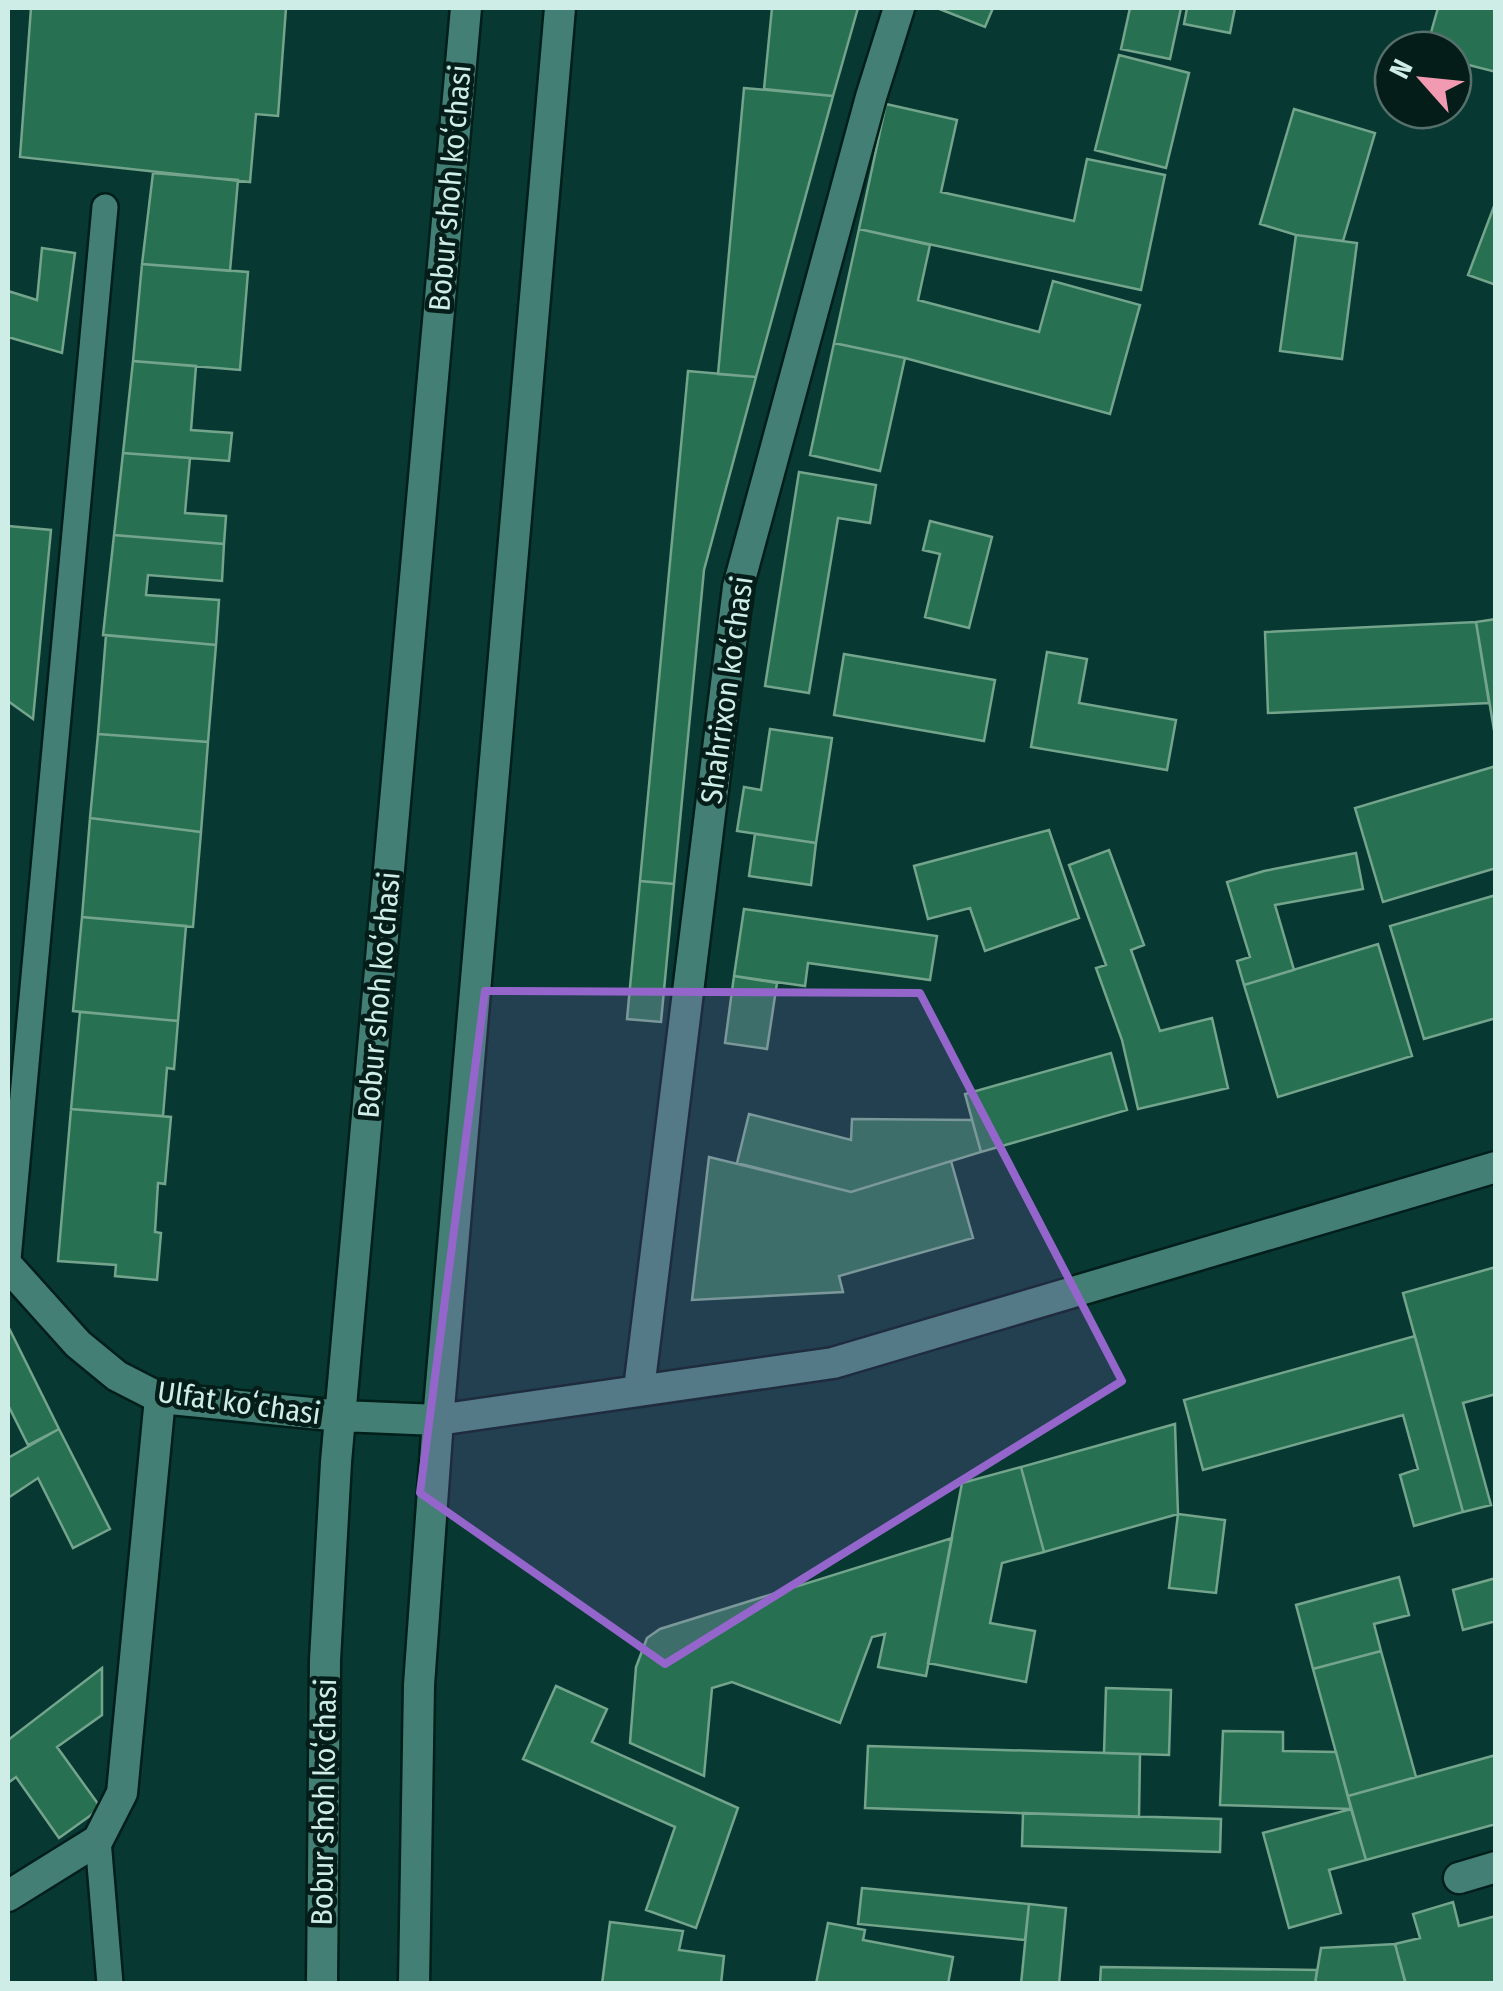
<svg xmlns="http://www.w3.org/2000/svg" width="1503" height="1991" font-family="'Fira Sans Condensed',sans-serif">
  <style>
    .building { fill: #277152; stroke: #74a48c; stroke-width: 2.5 }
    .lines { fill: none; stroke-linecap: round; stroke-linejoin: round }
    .lane-casing { stroke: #001e1a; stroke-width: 30 }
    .street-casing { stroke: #001e1a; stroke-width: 35 }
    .secondary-casing { stroke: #001e1a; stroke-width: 35 }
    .lane { stroke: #447f76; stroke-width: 25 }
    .street { stroke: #447f76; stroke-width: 30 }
    .secondary { stroke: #447f76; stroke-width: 30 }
    .marked { fill: #9466cb; fill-opacity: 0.2; stroke: #9466cb; stroke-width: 8; stroke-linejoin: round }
    .labels { text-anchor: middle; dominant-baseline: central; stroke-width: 9; stroke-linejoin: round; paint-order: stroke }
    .street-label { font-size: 30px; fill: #cfede7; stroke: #041d19 }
  </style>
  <rect width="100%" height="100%" fill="#073832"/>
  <path class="building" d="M31 8H286L278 116 256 114 250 182 20 157Z
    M772 8H858L833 96 764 89Z
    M937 8H993L985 27Z
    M1130 8H1181L1170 59 1121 49Z
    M1187 8H1235L1230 33 1184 24Z
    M1438 8H1496V72L1453 61V50H1426Z
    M1119 55 1189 73 1166 168 1095 150Z
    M744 88 833 96 756 377 718 374Z
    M886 104 957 120 941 192 1074 221 1087 159 1165 175 1141 290 859 229Z
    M1294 109 1375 133 1343 241 1296 235 1260 224Z
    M153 173 238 180 230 271 142 264Z
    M1496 201V285L1468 275Z
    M859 229 930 245 918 300 1039 332 1053 281 1140 305 1110 414 905 358 834 343Z
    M1296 235 1357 243 1342 359 1280 351Z
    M42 248 75 253 62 353 8 337V291L37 300Z
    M142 264 248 272 240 370 133 361Z
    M834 343 905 358 880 471 810 455Z
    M133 361 196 366 191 430 232 433 229 461 123 453Z
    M688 371 756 377 704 570 674 884 640 881Z
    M123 453 190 458 185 513 226 516 224 544 114 535Z
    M799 472 876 485 870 523 838 518 809 693 765 686Z
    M930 521 992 537 969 628 925 617 940 554 923 550Z
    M8 526 51 530 33 719 8 701Z
    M114 535 224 544 222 581 148 575 146 595 219 600 216 645 103 635Z
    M1496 619V742L1476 622Z
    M1476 622 1489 703 1268 713 1265 632Z
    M106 635 216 645 208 742 98 734Z
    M1047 652 1087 659 1079 703 1176 720 1167 770 1031 747Z
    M844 654 995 680 984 741 834 715Z
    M770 729 832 738 816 843 737 831 744 787 761 790Z
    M98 734 208 742 201 832 90 818Z
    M1496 766V868L1383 902 1355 808Z
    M90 818 201 832 193 927 82 917Z
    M1049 830 1079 918 985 951 970 908 928 919 914 866Z
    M755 834 816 843 811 885 749 876Z
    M1109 850 1144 945 1131 950 1160 1031 1212 1018 1228 1088 1138 1109 1122 1040 1096 968 1106 965 1069 865Z
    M1356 853 1363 889 1275 905 1294 970 1244 985 1237 961 1250 957 1227 882 1264 871Z
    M640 881 674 884 661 1022 627 1019Z
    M1496 895V1018L1424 1039 1390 926Z
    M744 909 937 936 930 980 808 963 805 986 734 976Z
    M82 917 186 926 178 1021 73 1011Z
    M1378 944 1412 1056 1278 1097 1244 985Z
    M734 976 777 983 767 1049 725 1043Z
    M80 1012 178 1021 174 1069 167 1068 163 1116 71 1109Z
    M1111 1053 1127 1110 981 1152 965 1094Z
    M71 1109 171 1117 165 1184 158 1183 155 1232 161 1233 157 1280 115 1276 116 1265 58 1261Z
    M749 1114 851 1140 852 1119 972 1120 981 1152 851 1192 737 1163Z
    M709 1157 851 1192 951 1161 973 1238 839 1276 843 1292 692 1300Z
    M1496 1267V1394L1463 1403 1491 1505 1463 1512 1403 1293Z
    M8 1326 59 1429 28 1445 8 1405Z
    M1415 1336 1463 1512 1414 1526 1400 1475 1418 1469 1403 1415 1203 1470 1184 1400Z
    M1175 1424 1178 1514 1044 1552 1021 1467Z
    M59 1429 110 1529 73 1548 38 1478 8 1498V1458Z
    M1021 1467 1044 1552 1002 1563 990 1623 1035 1631 1026 1682 928 1663 962 1483Z
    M1178 1514 1225 1520 1216 1593 1169 1588Z
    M952 1538 926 1676 878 1667 885 1634 872 1637 840 1723 732 1682 712 1688 704 1776 630 1743 636 1667 647 1638 660 1629Z
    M1399 1577 1409 1615 1374 1624 1381 1651 1313 1669 1296 1605Z
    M1496 1578V1621L1463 1630 1453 1590Z
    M1381 1651 1416 1777 1348 1796 1313 1669Z
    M102 1668V1715L57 1747 101 1808 59 1838 16 1777 8 1783V1740Z
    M556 1686 607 1709 592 1742 738 1808 696 1928 646 1910 675 1827 523 1759Z
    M1106 1688 1171 1690 1169 1755 1104 1753Z
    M1223 1731 1283 1732V1751L1336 1752 1351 1809 1220 1805Z
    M868 1746 1140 1754 1139 1817 865 1808Z
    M1496 1755V1824L1366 1860 1348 1796Z
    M1351 1809 1366 1860 1329 1870 1341 1913 1289 1928 1263 1833Z
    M1023 1813 1221 1819 1220 1852 1022 1846Z
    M862 1888 1029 1904 1025 1940 858 1924Z
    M1453 1902 1459 1926 1496 1916V1984H1406L1395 1944 1420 1938 1413 1914Z
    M1029 1904 1066 1908 1059 1984H1021Z
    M610 1922 683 1931 679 1950 724 1956 721 1984H602Z
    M828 1923 865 1930 863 1940 953 1957 948 1984H816Z
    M1395 1944 1405 1982 1315 1984 1321 1948Z
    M1101 1967 1317 1970 1315 1984H1100Z"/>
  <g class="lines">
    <defs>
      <path id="lane" d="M8 1259 105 207
        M98 1840 110 1984"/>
      <path id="street" d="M639 1389 738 587 871 97 899 8
        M1459 1878 1496 1867
        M8 1896 98 1840 122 1793 160 1398"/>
      <path id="secondary" d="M8 1266 78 1344 117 1376 160 1398 341 1416 438 1420 833 1363 1496 1167
        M322 1984 325 1660 336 1462 466 8
        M414 1984 419 1685 438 1420 560 8"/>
    </defs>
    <use href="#lane" class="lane-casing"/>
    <use href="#street" class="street-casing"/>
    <use href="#secondary" class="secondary-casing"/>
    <use href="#lane" class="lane"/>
    <use href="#street" class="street"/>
    <use href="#secondary" class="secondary"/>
  </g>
  <path class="marked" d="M485 991 920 993 1122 1381 665 1664 420 1493Z"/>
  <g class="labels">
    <g class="street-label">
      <text transform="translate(450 188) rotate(-85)">Bobur shoh koʻchasi</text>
      <text transform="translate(727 690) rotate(-82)">Shahrixon koʻchasi</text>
      <text transform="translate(379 995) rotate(-85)">Bobur shoh koʻchasi</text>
      <text transform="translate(239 1403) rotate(8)">Ulfat koʻchasi</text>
      <text transform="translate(324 1802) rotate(-89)">Bobur shoh koʻchasi</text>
    </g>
  </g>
  <rect width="1503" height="1991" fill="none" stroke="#cfede7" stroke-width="20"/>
  <g transform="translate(1423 80) rotate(297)"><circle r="48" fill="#041d19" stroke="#55706b" stroke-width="2.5"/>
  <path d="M0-8L18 38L0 25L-18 38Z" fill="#f19ab1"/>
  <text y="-15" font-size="28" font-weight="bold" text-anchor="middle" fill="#cfede7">N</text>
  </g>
</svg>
